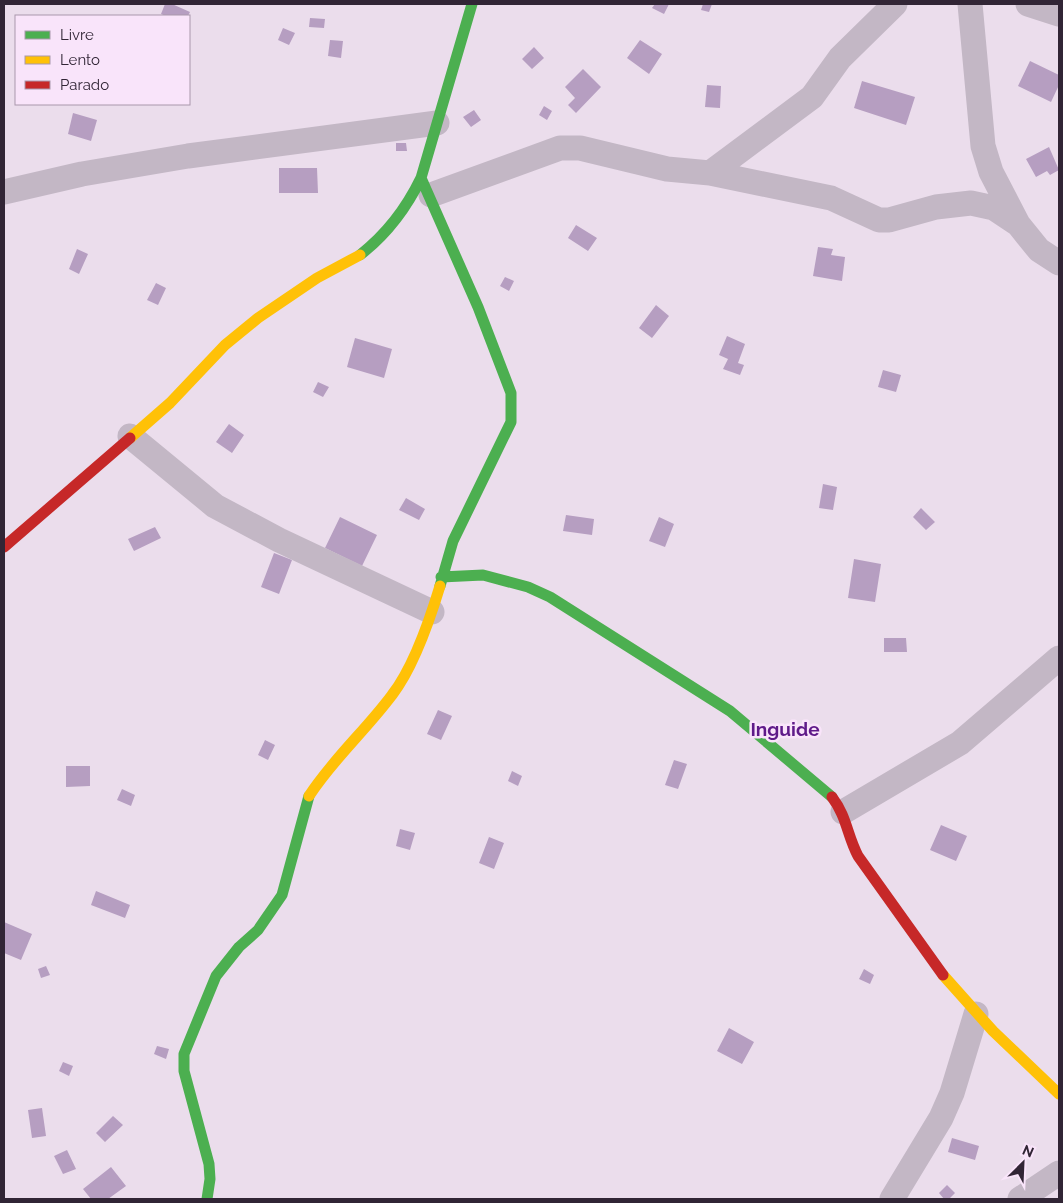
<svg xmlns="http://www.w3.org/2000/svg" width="1063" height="1203" font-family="Raleway,sans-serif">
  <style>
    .building { fill: #b69ec1 }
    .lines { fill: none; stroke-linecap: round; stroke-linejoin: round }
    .street { stroke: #c3b7c5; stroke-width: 25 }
    .fast { stroke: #4caf50; stroke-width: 11 }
    .slow { stroke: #ffc107; stroke-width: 11 }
    .jam { stroke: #c62828; stroke-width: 11 }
    .labels { text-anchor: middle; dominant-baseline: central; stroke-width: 5; stroke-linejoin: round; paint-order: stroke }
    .neighbourhood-label { font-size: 19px; font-weight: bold; fill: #5f1a89; stroke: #f9e4fa }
  </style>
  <rect width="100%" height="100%" fill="#ebddec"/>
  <path class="building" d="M165 4H172L190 12 188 16H166L161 14Z
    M655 4H669L664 14 652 8Z
    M703 4H712L709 12 701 10Z
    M310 18 325 19 324 28 309 27Z
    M283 28 295 33 289 45 278 40Z
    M330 40 343 41 341 58 328 56Z
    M640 40 662 54 649 74 627 58Z
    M534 47 544 58 532 69 522 59Z
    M1030 61 1059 75V85L1051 102 1018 86Z
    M583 69 601 87 576 113 568 105 575 98 565 87Z
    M862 81 915 97 906 125 854 108Z
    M707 85 721 86 720 108 705 107Z
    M544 106 552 111 547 120 539 115Z
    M474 110 481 120 471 127 463 117Z
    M73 113 97 120 91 141 68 134Z
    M396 143H406L407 151H396Z
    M1049 147 1059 170 1050 175 1047 171 1036 177 1026 159Z
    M279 168H317L318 193H279Z
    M576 225 597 238 588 251 568 238Z
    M818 247 833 249 831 255 845 257 842 281 813 276Z
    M77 249 88 254 79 274 69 269Z
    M505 277 514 281 509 291 500 286Z
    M156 283 166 288 158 305 147 300Z
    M656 305 669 316 652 338 639 328Z
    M727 336 745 344 738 363 744 365 740 375 723 369 728 359 719 355Z
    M355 338 392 349 384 378 347 367Z
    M883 370 901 375 896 392 878 387Z
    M318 382 329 387 323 397 313 392Z
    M229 424 244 435 232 453 216 442Z
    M823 484 837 487 833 510 819 508Z
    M406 498 425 509 419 520 399 510Z
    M921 508 935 522 926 530 913 517Z
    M566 515 594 519 592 535 563 531Z
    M340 517 377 535 362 566 325 548Z
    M659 517 674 524 665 547 649 541Z
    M155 527 161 538 134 551 128 539Z
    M274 553 292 560 279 594 261 587Z
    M854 559 881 564 875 602 848 598Z
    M884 638H906L907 652H884Z
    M438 710 452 716 441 740 427 734Z
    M265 740 275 745 268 760 258 755Z
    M674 760 687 764 678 789 665 785Z
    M66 766H90V786L66 787Z
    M512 771 522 776 518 786 508 781Z
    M122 789 135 795 131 806 117 800Z
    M941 825 967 836 956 861 930 850Z
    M400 829 415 833 410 850 396 846Z
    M489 837 504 843 494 869 479 863Z
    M96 891 130 905 125 918 91 905Z
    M4 922 32 934 21 960 4 953Z
    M46 966 50 975 41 978 38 969Z
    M864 969 874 975 870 984 859 979Z
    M729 1028 754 1042 742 1064 717 1051Z
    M157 1046 169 1049 166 1059 154 1054Z
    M63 1062 73 1066 69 1076 59 1071Z
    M42 1108 46 1136 32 1138 28 1110Z
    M113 1116 123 1125 105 1142 96 1133Z
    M952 1138 979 1146 975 1160 948 1152Z
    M67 1150 76 1169 63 1174 54 1156Z
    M111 1167 126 1186 108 1199H91L83 1189Z
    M947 1185 955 1193 949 1199H944L939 1193Z"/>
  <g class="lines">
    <path class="street" d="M970 4 983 146 991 172 1018 224 1039 250 1059 263
      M1028 4 1059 14
      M710 173 831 198 879 220H889L936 207 971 203 994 208 1018 224
      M4 192 82 174 188 156 437 123
      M431 195 560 148H580L667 169 710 173 812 97 840 58 895 4
      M130 436 215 506 279 540 432 612
      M843 812 960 743 1059 658
      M892 1199 941 1118 952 1093 976 1014
      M1020 1199 1059 1173"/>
    <path class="fast" d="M421 178 478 307 511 393V422L453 541 440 586
      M360 255C387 234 406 209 421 178L472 4
      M441 577 483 575 528 587 550 597 730 711 832 797
      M207 1199 210 1179 209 1164 184 1071V1054L216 976 239 947 258 930 282 895 309 796"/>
    <path class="slow" d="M130 438 170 403 225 345 258 318 317 278 360 255
      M309 796C333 759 366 730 392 695 413 668 430 619 440 586
      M943 975 993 1031 1059 1094"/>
    <path class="jam" d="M4 547 130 438
      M832 797C847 817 847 835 858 856L943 975"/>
  </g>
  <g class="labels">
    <g class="neighbourhood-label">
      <text x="785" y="729">Inguide</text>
    </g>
  </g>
  <rect width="1063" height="1203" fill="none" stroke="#312535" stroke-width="10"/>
  <rect x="15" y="15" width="175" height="90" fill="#f9e4fa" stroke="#a998ab"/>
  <rect x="25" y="31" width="25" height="8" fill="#4caf50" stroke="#a998ab"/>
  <text x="60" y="40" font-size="15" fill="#312535">Livre</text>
  <rect x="25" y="56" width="25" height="8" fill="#ffc107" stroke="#a998ab"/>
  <text x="60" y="65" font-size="15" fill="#312535">Lento</text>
  <rect x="25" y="81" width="25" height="8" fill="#c62828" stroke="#a998ab"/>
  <text x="60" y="90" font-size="15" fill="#312535">Parado</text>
  <g transform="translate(1023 1163) rotate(24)" stroke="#f9e4fa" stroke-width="4" paint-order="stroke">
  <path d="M0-4L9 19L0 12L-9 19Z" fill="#312535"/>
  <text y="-8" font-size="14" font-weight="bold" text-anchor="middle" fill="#312535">N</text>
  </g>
</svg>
